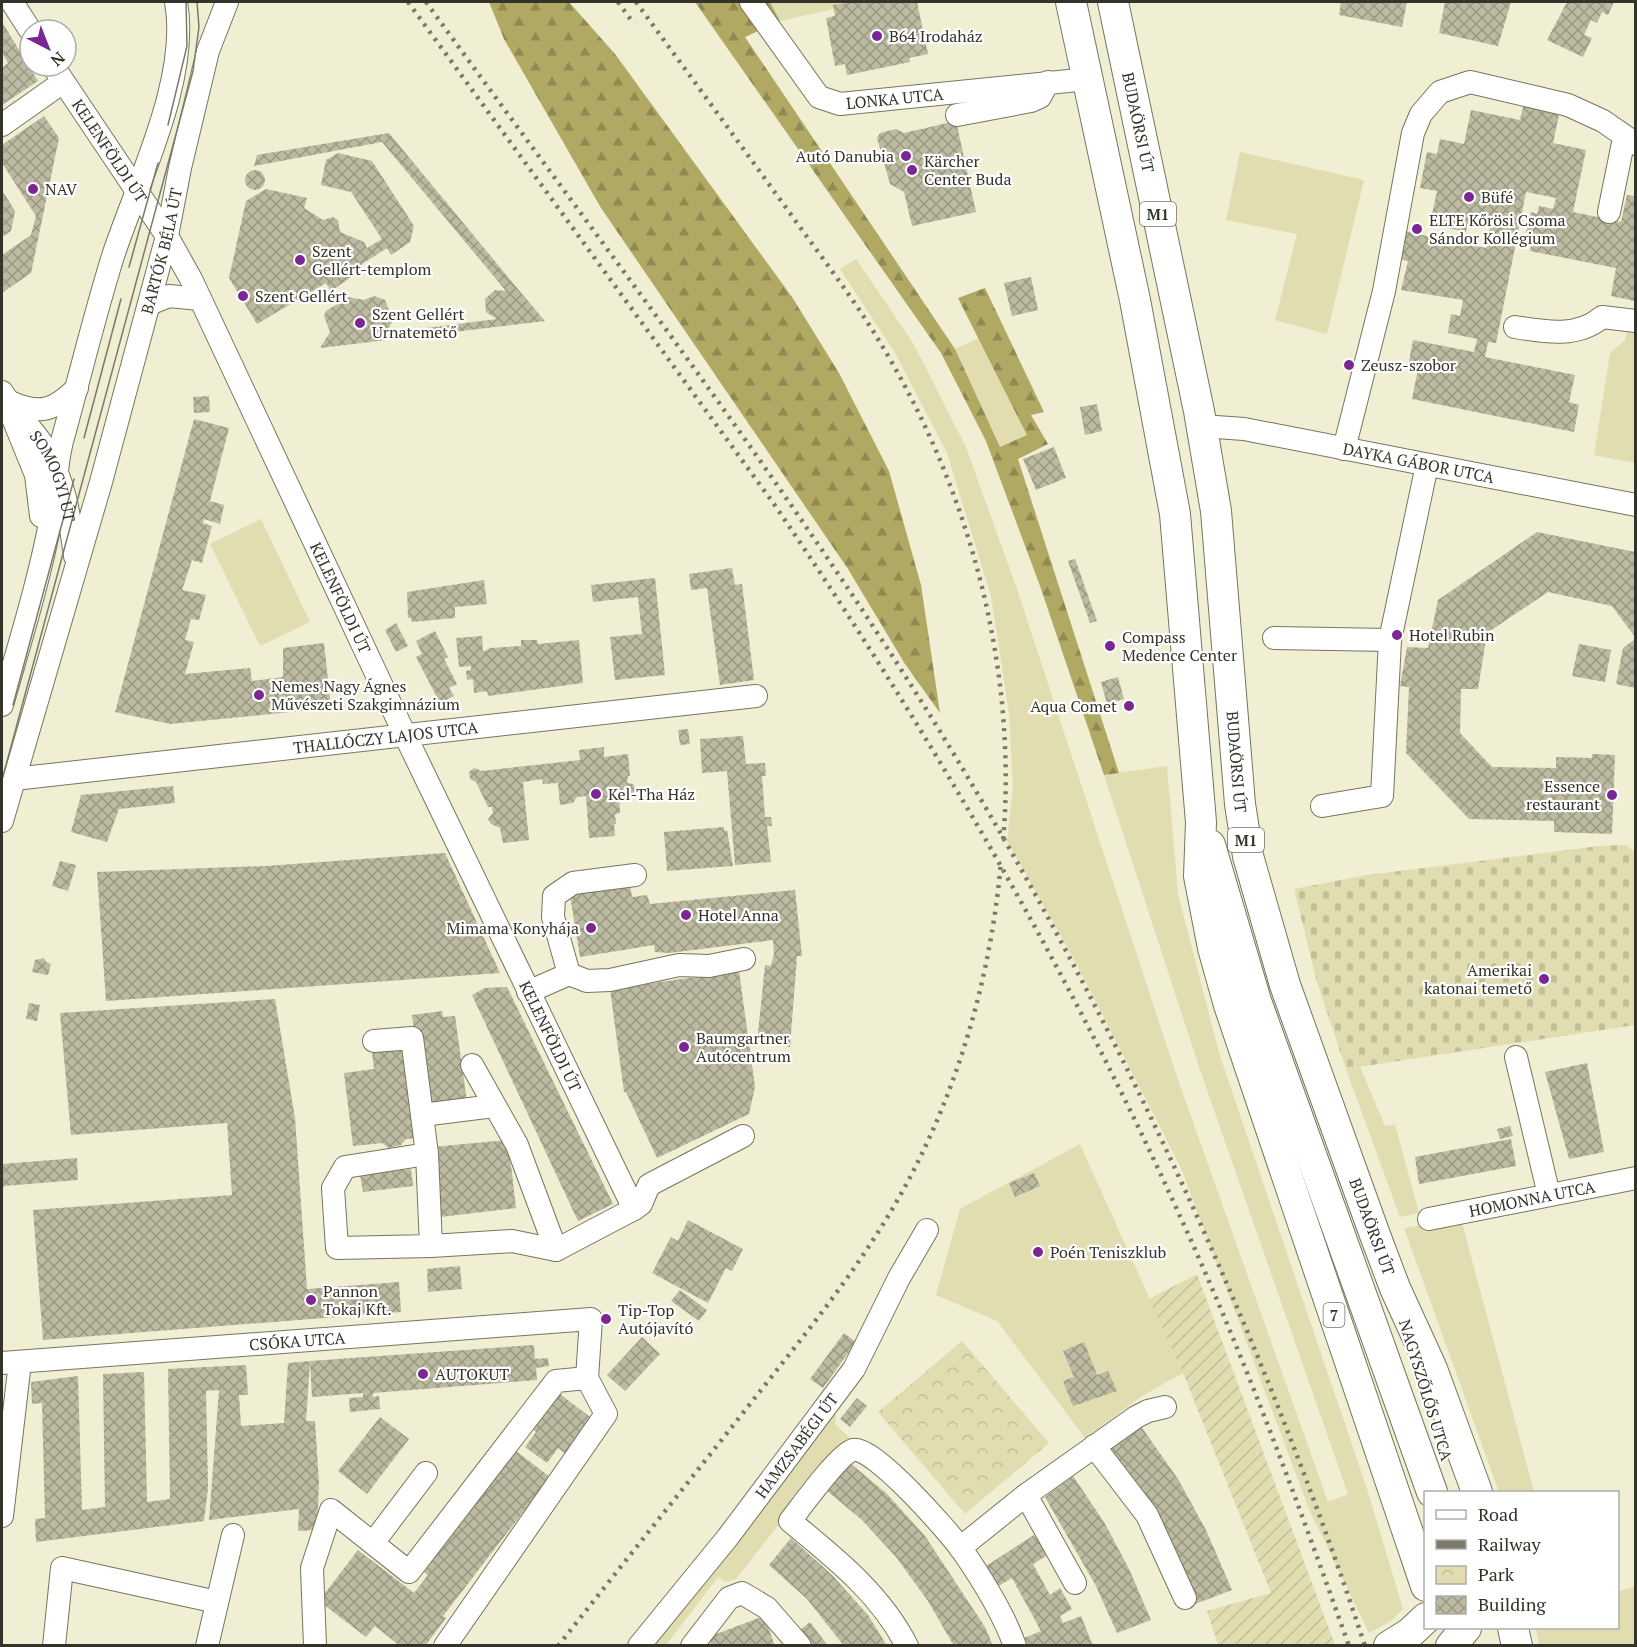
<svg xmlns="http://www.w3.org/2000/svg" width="1637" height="1647" font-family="'PT Serif',serif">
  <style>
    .grass { fill: #e1ddb0 }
    .forest { fill: url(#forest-firs) }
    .cemetery { fill: url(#cemetery-stones) }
    .park { fill: url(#park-crowns) }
    .garden { fill: url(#garden-furrows) }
    .building { fill: url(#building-cross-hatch) }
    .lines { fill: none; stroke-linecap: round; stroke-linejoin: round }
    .minor-casing { stroke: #77755d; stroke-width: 24 }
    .major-casing { stroke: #77755d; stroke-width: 32 }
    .minor { stroke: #fff; stroke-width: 22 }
    .major { stroke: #fff; stroke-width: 30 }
    .tram { stroke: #7b7a69; stroke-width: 1.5 }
    .rail { stroke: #7b7a69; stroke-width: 4.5; stroke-dasharray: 3 6; stroke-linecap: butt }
    .poi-dot { fill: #7c2694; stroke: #fff; stroke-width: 2 }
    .labels { text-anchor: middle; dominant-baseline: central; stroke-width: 4.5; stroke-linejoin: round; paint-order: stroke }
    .shield { fill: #fff; stroke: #717069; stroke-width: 1.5 }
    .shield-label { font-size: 15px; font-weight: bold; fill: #343329 }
    .poi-label { font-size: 16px; fill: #343329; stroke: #fff; text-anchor: start }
    .street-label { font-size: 16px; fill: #343329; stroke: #fff }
  </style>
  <defs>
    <pattern id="forest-firs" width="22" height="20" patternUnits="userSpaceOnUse" patternTransform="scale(1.5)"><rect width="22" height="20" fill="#b0a963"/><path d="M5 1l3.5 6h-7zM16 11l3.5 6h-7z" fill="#908a52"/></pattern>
    <pattern id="cemetery-stones" width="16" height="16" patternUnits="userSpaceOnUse" patternTransform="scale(1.5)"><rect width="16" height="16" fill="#e1ddb0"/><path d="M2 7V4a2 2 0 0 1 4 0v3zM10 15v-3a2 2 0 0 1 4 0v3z" fill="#c2be97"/></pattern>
    <pattern id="park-crowns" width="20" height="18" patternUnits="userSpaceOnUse" patternTransform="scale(1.5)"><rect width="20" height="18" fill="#e1ddb0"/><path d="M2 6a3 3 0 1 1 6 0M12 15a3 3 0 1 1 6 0" fill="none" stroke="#c2be97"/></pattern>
    <pattern id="garden-furrows" width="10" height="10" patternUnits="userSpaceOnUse" patternTransform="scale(1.5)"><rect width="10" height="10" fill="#e1ddb0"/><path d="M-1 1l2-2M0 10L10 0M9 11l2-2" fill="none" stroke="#c2be97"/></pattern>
    <pattern id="building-cross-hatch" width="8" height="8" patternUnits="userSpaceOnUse" patternTransform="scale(1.5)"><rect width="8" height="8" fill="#bcbaa0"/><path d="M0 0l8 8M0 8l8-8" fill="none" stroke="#9a9882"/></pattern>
  </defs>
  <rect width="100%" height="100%" fill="#f0eed3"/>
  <path class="grass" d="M770 2H865L780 21Z
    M1240 152 1364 180 1327 334 1275 320 1297 234 1226 220Z
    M856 259 913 343 966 447 1018 592 1176 1074 1328 1502 1348 1494 1199 1067 1104 775 1167 766 1178 894 1220 1056 1367 1489 1403 1609 1391 1621 1369 1633 1309 1509 1181 1168 1074 959 1007 841 1013 787 1009 713 991 596 947 453 894 351 840 269Z
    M1627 331 1635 333V463L1594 455 1610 353 1625 340Z
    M979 338 1028 435 1000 447 955 349Z
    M261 519 310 622 260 646 210 544Z
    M1360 1067 1385 1126 1395 1124 1419 1213 1400 1217 1346 1069Z
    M1080 1144 1183 1373 1142 1396 1085 1438 997 1321 936 1295 960 1209Z
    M1461 1219 1534 1492H1499L1404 1228Z
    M830 1411 836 1416 835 1424 852 1440 838 1449 736 1579 725 1582 718 1577 666 1645 649 1646Z
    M1635 1586V1645H1539L1536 1628H1618V1592Z"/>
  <path class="forest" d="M489 2H569L615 54 792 297 839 373 889 471 921 585 940 713 905 664 848 569 601 208 504 39Z
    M695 2H770L780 21 745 37 955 349 1000 447 1027 435 958 298 985 288 1044 412 1031 415 1048 444 1018 459 1119 773 1104 775 1040 586 986 441 941 353Z"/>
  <path class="cemetery" d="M1626 845 1635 852V1025L1346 1069 1317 982 1294 889 1367 875 1599 846Z"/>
  <path class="park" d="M962 1341 1049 1443 965 1514 878 1412Z"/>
  <path class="garden" d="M1197 1274 1335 1645H1218L1207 1611 1271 1593 1183 1373 1149 1299Z"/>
  <path class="building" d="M853 2H917L928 54 909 58 910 62 847 75 845 64 835 66 826 18 835 16 833 5Z
    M1341 2H1407L1402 27 1339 15Z
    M1445 2H1511L1498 46 1439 33Z
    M1567 2H1614L1608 15 1602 12 1597 23 1591 20 1584 35 1592 38 1583 57 1547 40Z
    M2 22 38 81 2 105V68L8 63 2 52Z
    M1524 103 1560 110 1553 143 1586 150 1573 212 1621 222 1627 195 1635 196V301L1611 296 1616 268 1530 251 1533 234 1526 233 1531 212 1537 214 1539 206 1553 209 1556 198 1526 192 1496 343 1488 342 1485 357 1575 375 1569 402 1579 405 1574 432 1412 399 1418 369 1408 367 1413 340 1474 352 1477 339 1448 333 1451 314 1460 316 1463 300 1401 290 1408 261 1398 259 1403 231 1486 248 1490 228 1468 223 1466 232 1430 224 1437 191 1420 188 1427 152 1437 154 1440 139 1464 144 1471 110 1520 120Z
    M44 116 59 138 31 273 2 293V255L31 235 36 216 2 163V145Z
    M956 121 976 212 912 226 904 192 890 184 877 138 880 133 896 129 904 133Z
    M389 133 512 282 545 321 320 348 330 332 324 316 326 311 348 297 364 300 374 296 385 300 393 320 389 328 379 334 497 319 486 312 485 299 495 290 506 291 382 142 254 166 257 155Z
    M338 153 372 161 414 226 410 242 391 255 387 248 362 264 360 271 331 291 326 283 257 324 229 278 246 201 266 189 307 198 304 208 323 220 333 217 338 220 340 232 364 242 367 248 382 239 351 192 321 185 326 160Z
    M245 180a10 10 0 1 1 20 0a10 10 0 1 1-20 0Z
    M2 190 15 211 11 231 2 237Z
    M1031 277 1038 310 1012 316 1004 283Z
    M209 396 210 412 194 413 193 397Z
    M1097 404 1102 431 1085 435 1080 407Z
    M194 419 229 428 210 501 224 505 220 524 204 519 203 523 212 526 202 563 192 560 182 590 206 595 199 620 191 619 185 640 194 642 185 674 250 668 252 681 283 677V648L324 643 331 708 170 724 115 712Z
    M1054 447 1066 478 1036 490 1023 459Z
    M1537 532 1635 552V637L1612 606 1548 592 1487 633 1478 689H1461L1460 733 1492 767 1556 768V757L1592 758V754L1615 755 1612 834 1554 832V821L1469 819 1406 753 1409 687 1400 686 1407 647 1428 648 1438 600Z
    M1075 559 1097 621 1090 623 1068 561Z
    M732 568 735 585 742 584 754 680 720 685 707 588 691 590 689 574Z
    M655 578 665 675 615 680 610 637 642 634 638 597 593 602 591 585Z
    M484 580 487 604 455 607V618L412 622 411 618H408L407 592Z
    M396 623 408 646 396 652 385 630Z
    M435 631 448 657 444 659 457 684 449 688 454 696 440 703 416 657 422 654 416 641Z
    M482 636 483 652 490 648 521 646V640H537L538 644 579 640 583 683 488 696 487 691 474 693 473 679 467 680 466 671 471 670V666L459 667 456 638Z
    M1635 639V688L1616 684 1623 648Z
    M1579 644 1611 650 1605 682 1572 676Z
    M1118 677 1124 699 1107 704 1101 682Z
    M688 729 690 744 680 745 678 730Z
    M743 736 746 764 765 763 766 776H762L765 817H771L772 826H767L771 862 735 865 727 771 702 773 700 739Z
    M604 747V757L628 754 630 776H628L627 783 633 784 636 790 631 796 619 797 620 813 615 814 616 824H614L615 836 589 838 586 796 577 797 573 803 560 805 558 783 543 784 542 779 523 782 529 840 503 843 500 828 491 824 488 819 493 813 492 807H488L476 782 470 779 469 772 474 768 482 771 580 760 579 750Z
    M173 786 175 803 119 809 107 842 71 832 81 795Z
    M724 827V831L727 830 733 866 667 871 664 832Z
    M445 853 500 973 106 1001 97 872 266 866Z
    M60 861 76 865 68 891 52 886Z
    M630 885 632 897 647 895 650 904 795 890 802 956H797L790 1047 757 1043 765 965 771 966 774 954 773 940 669 953 655 952 654 945 580 957 570 895Z
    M44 958 46 962 51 964 48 975 32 972 35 960Z
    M739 971 755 1087 749 1114 657 1158 626 1092H624L610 989Z
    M507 987 613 1204 578 1221 472 995 485 988Z
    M275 999 295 1118 307 1289 399 1282 401 1312 43 1340 33 1210 232 1195 227 1123 71 1135 60 1013Z
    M29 1003 40 1005 37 1021 26 1019Z
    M442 1011 443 1017 455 1016 467 1102 432 1107 421 1030 414 1031 412 1015Z
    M408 1047 419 1138 406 1139 401 1145 389 1148 382 1143 353 1146 344 1073 374 1069 372 1052Z
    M1587 1063 1604 1152 1569 1159 1545 1072Z
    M1510 1126 1513 1136 1500 1139 1497 1129Z
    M1511 1139 1516 1166 1419 1184 1415 1157Z
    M508 1140 516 1208 440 1217 432 1147Z
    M77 1158 78 1180 4 1186 2 1193V1164Z
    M411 1169 413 1186 363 1192 360 1175Z
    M1034 1173 1040 1186 1015 1197 1009 1183Z
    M688 1220 743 1249 732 1271 726 1268 708 1303 652 1273 671 1237 678 1241Z
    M460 1266 462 1289 428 1292 427 1269Z
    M680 1290 707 1310 699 1321 671 1301Z
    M844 1333 856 1342 823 1388 810 1379Z
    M642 1337 660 1354 625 1391 607 1375Z
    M1084 1342 1097 1375 1108 1371 1117 1391 1073 1406 1063 1381 1074 1377 1063 1351Z
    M534 1345 535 1359 548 1358 549 1366 536 1368 537 1380 373 1393V1397L379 1396 380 1409 350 1412 349 1398 363 1397V1393L312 1397 310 1361Z
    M310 1361 306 1421H315L319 1483 317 1530 298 1531 299 1509 209 1520 219 1390 206 1391 208 1488 204 1521 36 1542 35 1519 45 1518 42 1403 32 1404 31 1382 78 1376 82 1510 105 1507 103 1374 144 1372 147 1502 170 1499 168 1369 246 1365 248 1395H239L241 1426 284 1423 288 1363Z
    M556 1391 594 1420 567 1455 558 1448 547 1463 525 1447 536 1432 529 1426Z
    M857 1398 867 1406 850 1427 840 1419Z
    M380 1417 409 1439 367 1494 338 1471Z
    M1140 1425 1178 1479 1206 1530 1232 1590 1195 1604 1170 1547 1144 1499 1111 1448Z
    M516 1451 550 1477 443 1616 446 1618 425 1646H400L375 1626 366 1637 319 1601 358 1550 414 1593 428 1575 424 1572Z
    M850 1463 887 1494 925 1536 985 1627 993 1646H954L928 1601 896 1557 862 1520 826 1490Z
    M1073 1476 1104 1522 1129 1569 1151 1620 1117 1633 1096 1586 1045 1497Z
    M1034 1535 1048 1555 1033 1564 1050 1595 1060 1588 1072 1609 1060 1616 1063 1623 1081 1616 1093 1646H1024L1022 1639 1041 1631 1012 1578 995 1588 983 1568Z
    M791 1538 832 1575 868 1615 887 1646H844L807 1599 769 1565Z
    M764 1616 775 1646H710L711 1636Z
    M810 1622 828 1646H806L796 1633Z"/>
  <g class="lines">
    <defs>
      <g id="minor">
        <path d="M12 2 30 30"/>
        <path id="s1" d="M751 2 819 97 840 104 1088 79"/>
        <path id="s2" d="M53 66 167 236 191 279 405 735 634 1209"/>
        <path d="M957 115 1031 101 1040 97 1048 82"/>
        <path d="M2 125 63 82"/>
        <path d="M1609 212 1624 138"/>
        <path d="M149 304 169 296 200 299"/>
        <path d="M1515 327C1545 332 1578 338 1602 317L1636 321"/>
        <path id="s3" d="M2 392C15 412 32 428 45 448 65 480 70 520 75 556"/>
        <path d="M10 402C40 415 54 411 77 388"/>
        <path d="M12 416 36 475 41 516"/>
        <path id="s4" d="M1202 426 1244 429 1636 505"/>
        <path d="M1344 449 1384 291 1413 133 1421 114 1440 92 1470 82 1568 105 1603 121 1636 144"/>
        <path d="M1274 638 1390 640"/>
        <path d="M2 705C19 645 38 585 50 523 56 496 55 469 62 441 79 380 94 317 113 256 137 183 190 79 176 2"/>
        <path id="s5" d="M14 779 756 696"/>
        <path d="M1322 806 1382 796 1390 640 1427 465"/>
        <path id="s6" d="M2 821 101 482 167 236 180 168 208 51 227 2"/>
        <path d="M569 974 553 917 554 896 573 883 635 875"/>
        <path d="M528 992 569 974 587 981 610 980 679 965 709 966 744 959"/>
        <path d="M374 1041 412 1038 427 1154"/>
        <path d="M1516 1057 1549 1195"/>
        <path d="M472 1065 517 1145 556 1250"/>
        <path d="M422 1115 494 1106"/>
        <path id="s7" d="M1429 1219 1636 1178"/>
        <path d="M431 1246 427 1154 345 1167 333 1188 337 1248 431 1246 512 1241 556 1250 634 1209 641 1204 649 1185 743 1136"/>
        <path id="s8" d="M2 1363 591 1319 587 1378 556 1381 409 1572 331 1510 312 1568 315 1646"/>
        <path d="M1094 1446 1147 1515 1185 1598"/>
        <path d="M1026 1495 1075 1583"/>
        <path d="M2 1516 20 1362"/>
        <path d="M373 1543 426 1473"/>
        <path d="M960 1548 1026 1495 1136 1417 1148 1411 1165 1407"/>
        <path d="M54 1646 62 1568 217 1602"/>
        <path d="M207 1646 233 1535"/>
        <path d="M445 1646 606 1414 587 1378"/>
        <path id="s9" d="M639 1646 728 1537 854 1369 899 1278 927 1230"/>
        <path d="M692 1646 729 1598 742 1593 767 1608 800 1646"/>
        <path d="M907 1646C881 1594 834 1557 790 1521 801 1507 839 1454 853 1450 873 1445 949 1532 962 1550 982 1579 1003 1612 1015 1646"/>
      </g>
      <g id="major">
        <path d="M1071 2 1135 300 1175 514 1201 822 1199 876 1213 948 1229 1005 1426 1586"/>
        <path id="s10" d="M1113 2 1199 411 1216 511 1240 804 1248 856 1285 985 1375 1235 1395 1288 1432 1369 1477 1492"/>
        <path d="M1210 845 1256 1001 1432 1492"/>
        <path d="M1513 1628 1517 1646"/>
        <path d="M1389 1646 1410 1633 1426 1618"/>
        <path d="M1451 1646 1466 1628"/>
      </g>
    </defs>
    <use href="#minor" class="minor-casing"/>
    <use href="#major" class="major-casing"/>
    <use href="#minor" class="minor"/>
    <use href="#major" class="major"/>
    <path class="tram" d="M168 125 187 46 186 2
      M129 267 158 163
      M84 438 121 299
      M13 705 74 479
      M2 780 193 71 199 27 197 2"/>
    <path class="rail" d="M408 2 774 504C928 730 1066 965 1179 1214 1244 1355 1297 1500 1349 1646
      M426 2C594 234 770 461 923 704 1105 995 1257 1319 1365 1646
      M618 2 634 24
      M636 2C688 73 740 144 792 216 822 258 854 299 881 344 970 491 1018 669 1003 842
      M558 1646C622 1565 686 1485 750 1404 806 1333 864 1263 907 1183 960 1084 991 974 1001 862"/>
  </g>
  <g class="poi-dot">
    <circle cx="877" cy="36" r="6"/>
    <circle cx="906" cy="156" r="6"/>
    <circle cx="912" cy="170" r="6"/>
    <circle cx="33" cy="189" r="6"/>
    <circle cx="1469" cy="197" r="6"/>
    <circle cx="1417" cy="229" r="6"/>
    <circle cx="300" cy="260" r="6"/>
    <circle cx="243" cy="296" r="6"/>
    <circle cx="360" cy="323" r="6"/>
    <circle cx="1349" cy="365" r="6"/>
    <circle cx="1397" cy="635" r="6"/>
    <circle cx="1110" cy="646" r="6"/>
    <circle cx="259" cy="695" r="6"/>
    <circle cx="1129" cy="706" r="6"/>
    <circle cx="596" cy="794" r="6"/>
    <circle cx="1612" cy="795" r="6"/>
    <circle cx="686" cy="915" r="6"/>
    <circle cx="591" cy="928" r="6"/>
    <circle cx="1544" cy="979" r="6"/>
    <circle cx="684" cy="1047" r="6"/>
    <circle cx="1038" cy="1252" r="6"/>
    <circle cx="311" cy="1300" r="6"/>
    <circle cx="606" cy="1319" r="6"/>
    <circle cx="423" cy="1374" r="6"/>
  </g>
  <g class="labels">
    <g class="shield">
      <rect x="1140" y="202" width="36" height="24" rx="4.5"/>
      <rect x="1228" y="828" width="36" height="24" rx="4.5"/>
      <rect x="1323.5" y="1303" width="21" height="24" rx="4.5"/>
    </g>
    <g class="shield-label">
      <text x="1158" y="214">M1</text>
      <text x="1246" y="840">M1</text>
      <text x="1334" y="1315">7</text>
    </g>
    <g class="poi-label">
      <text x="889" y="36">B64 Irodaház</text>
      <text x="894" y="156" text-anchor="end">Autó Danubia</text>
      <text x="924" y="161">Kärcher<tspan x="924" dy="18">Center Buda</tspan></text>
      <text x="45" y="189">NAV</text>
      <text x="1481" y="197">Büfé</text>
      <text x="1429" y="220">ELTE Kőrösi Csoma<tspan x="1429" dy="18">Sándor Kollégium</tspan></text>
      <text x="312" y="251">Szent<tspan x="312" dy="18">Gellért-templom</tspan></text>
      <text x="255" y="296">Szent Gellért</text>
      <text x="372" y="314">Szent Gellért<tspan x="372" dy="18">Urnatemető</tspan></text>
      <text x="1361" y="365">Zeusz-szobor</text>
      <text x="1409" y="635">Hotel Rubin</text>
      <text x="1122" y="637">Compass<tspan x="1122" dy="18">Medence Center</tspan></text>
      <text x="271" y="686">Nemes Nagy Ágnes<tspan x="271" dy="18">Művészeti Szakgimnázium</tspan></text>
      <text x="1117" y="706" text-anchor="end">Aqua Comet</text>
      <text x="1600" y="786" text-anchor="end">Essence<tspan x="1600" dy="18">restaurant</tspan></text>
      <text x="608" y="794">Kel-Tha Ház</text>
      <text x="698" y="915">Hotel Anna</text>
      <text x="579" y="928" text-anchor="end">Mimama Konyhája</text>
      <text x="1532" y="970" text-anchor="end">Amerikai<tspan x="1532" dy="18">katonai temető</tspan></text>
      <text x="696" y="1038">Baumgartner<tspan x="696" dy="18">Autócentrum</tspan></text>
      <text x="1050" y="1252">Poén Teniszklub</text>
      <text x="323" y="1291">Pannon<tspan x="323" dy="18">Tokaj Kft.</tspan></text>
      <text x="618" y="1310">Tip-Top<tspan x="618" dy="18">Autójavító</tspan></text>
      <text x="435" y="1374">AUTOKUT</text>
    </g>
    <g class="street-label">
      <text stroke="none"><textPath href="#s1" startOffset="194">LONKA UTCA</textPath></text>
      <text stroke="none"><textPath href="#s10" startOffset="123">BUDAÖRSI ÚT</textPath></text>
      <text stroke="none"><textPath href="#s2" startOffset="102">KELENFÖLDI ÚT</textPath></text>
      <text stroke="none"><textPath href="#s6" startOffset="592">BARTÓK BÉLA ÚT</textPath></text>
      <text stroke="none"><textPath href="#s4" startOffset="220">DAYKA GÁBOR UTCA</textPath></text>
      <text stroke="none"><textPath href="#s3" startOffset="100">SOMOGYI ÚT</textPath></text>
      <text stroke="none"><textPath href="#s2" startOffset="606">KELENFÖLDI ÚT</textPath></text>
      <text stroke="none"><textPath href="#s5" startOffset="374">THALLÓCZY LAJOS UTCA</textPath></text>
      <text stroke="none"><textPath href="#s10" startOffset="771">BUDAÖRSI ÚT</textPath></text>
      <text stroke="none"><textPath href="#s2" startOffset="1092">KELENFÖLDI ÚT</textPath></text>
      <text stroke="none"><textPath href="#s7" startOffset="105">HOMONNA UTCA</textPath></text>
      <text stroke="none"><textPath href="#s10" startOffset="1257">BUDAÖRSI ÚT</textPath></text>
      <text stroke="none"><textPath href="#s8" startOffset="296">CSÓKA UTCA</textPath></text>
      <text transform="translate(1426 1390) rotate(73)">NAGYSZŐLŐS UTCA</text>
      <text stroke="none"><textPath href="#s9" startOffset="255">HAMZSABÉGI ÚT</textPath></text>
    </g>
  </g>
  <rect width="1637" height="1647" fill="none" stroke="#343329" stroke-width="6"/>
  <rect x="1424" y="1491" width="195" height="138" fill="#ffffff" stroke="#aeada9" stroke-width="1.5"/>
  <rect x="1436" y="1510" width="30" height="9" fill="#ffffff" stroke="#aeada9" stroke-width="1.5"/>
  <text x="1478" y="1521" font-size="18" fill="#343329">Road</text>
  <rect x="1436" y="1540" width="30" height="9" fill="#7b7a69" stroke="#aeada9" stroke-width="1.5"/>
  <text x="1478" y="1551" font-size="18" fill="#343329">Railway</text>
  <rect x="1436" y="1566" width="30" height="18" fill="url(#park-crowns)" stroke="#aeada9" stroke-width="1.5"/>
  <text x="1478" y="1581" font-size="18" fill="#343329">Park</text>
  <rect x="1436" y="1596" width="30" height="18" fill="url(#building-cross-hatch)" stroke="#aeada9" stroke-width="1.5"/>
  <text x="1478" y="1611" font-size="18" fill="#343329">Building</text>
  <g transform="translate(48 48) rotate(138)"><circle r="28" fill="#ffffff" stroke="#aeada9" stroke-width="1.5"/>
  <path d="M0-4.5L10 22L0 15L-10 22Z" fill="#7c2694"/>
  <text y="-9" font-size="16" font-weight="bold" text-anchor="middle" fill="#343329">N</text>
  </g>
</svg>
